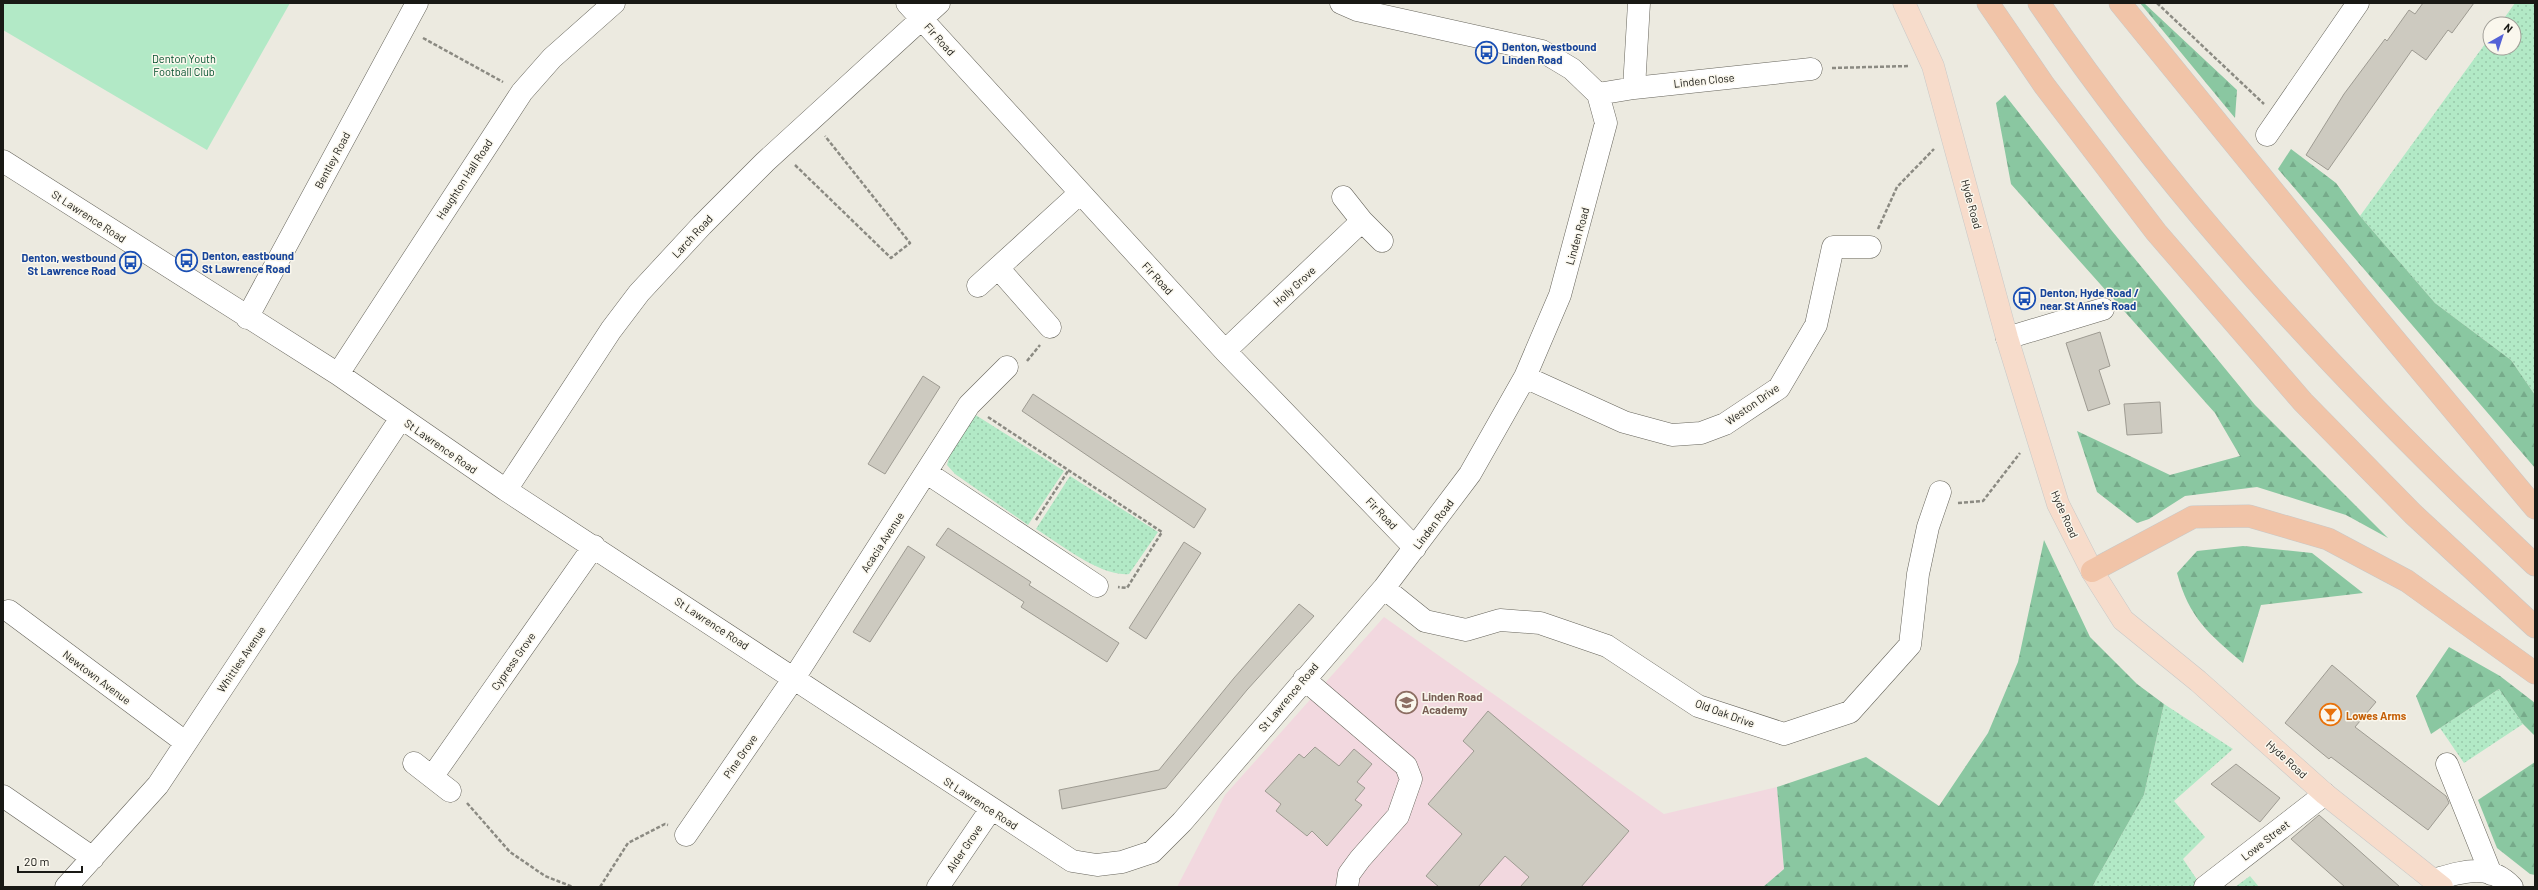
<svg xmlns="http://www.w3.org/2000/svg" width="2538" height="890" font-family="Barlow,sans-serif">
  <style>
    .education { fill: #f2d8df }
    .grass { fill: url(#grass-dots) }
    .forest { fill: url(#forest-firs) }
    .park { fill: #b2e9c6 }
    .building { fill: #cdcac0; stroke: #9e9b92 }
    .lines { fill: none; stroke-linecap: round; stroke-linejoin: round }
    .minor-casing { stroke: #66645b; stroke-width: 23 }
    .major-casing { stroke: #c8c8c7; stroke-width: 23 }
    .highway-casing { stroke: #c8c8c7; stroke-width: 23 }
    .path { stroke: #8b8a82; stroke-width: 2.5; stroke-dasharray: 4 2; stroke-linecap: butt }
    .minor { stroke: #fff; stroke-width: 22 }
    .major { stroke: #f7dccb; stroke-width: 22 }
    .highway { stroke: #f1c4a8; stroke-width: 22 }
    .labels { text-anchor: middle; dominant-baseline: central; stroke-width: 3; stroke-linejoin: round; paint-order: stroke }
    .street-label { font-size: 11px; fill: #191915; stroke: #faf7ed }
    .transit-label { font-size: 11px; font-weight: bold; fill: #164399; stroke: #faf7ed; text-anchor: start }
    .park-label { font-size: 11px; fill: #02502d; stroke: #faf7ed }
    .education-label { font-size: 11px; font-weight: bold; fill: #785e54; stroke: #faf7ed; text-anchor: start }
    .food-label { font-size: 11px; font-weight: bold; fill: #c56008; stroke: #faf7ed; text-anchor: start }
  </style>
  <defs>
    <pattern id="grass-dots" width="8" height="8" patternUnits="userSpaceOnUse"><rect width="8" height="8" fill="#b2e9c6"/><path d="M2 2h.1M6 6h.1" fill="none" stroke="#98c7a9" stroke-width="1.8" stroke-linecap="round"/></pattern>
    <pattern id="forest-firs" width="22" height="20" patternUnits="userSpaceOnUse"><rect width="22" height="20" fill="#8ac7a1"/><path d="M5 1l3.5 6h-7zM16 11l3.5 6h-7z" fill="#76aa8a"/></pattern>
  </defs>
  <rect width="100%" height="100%" fill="#eceae0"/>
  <path class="education" d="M1384 617 1664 814 1777 787 1784 869 1763 887H1177L1225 795Z"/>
  <path class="grass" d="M2515 3H2535V395L2511 360 2435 303 2360 216 2490 37V48H2514V24H2500Z
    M974 414 1064 471 1028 525 955 474 947 465 950 454Z
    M1070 476 1158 532 1129 574C1101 577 1060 544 1036 529Z
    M2499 689 2523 724 2464 763 2440 728Z
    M2164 704 2233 749 2174 801 2205 837 2183 859 2202 887H2092L2144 795Z
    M2250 876 2259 887H2235Z"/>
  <path class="forest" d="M2140 3H2144L2237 90 2235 118Z
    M2005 95 2112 231 2255 405 2388 538 2346 515 2257 487 2185 496 2149 519 2137 523 2097 492 2077 431 2170 475 2240 456 2215 413 2011 184 1996 103Z
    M2291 149 2336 183 2360 216 2435 303 2511 360 2535 395V468L2278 169Z
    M2044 540 2090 637 2137 684 2164 704 2144 795 2092 887H1763L1784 869 1777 787 1866 757 1939 806 1988 733 2018 662Z
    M2243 546 2312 553 2363 593 2261 605 2243 663C2209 634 2189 618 2177 573L2197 551Z
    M2449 647 2500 676 2535 703V736L2523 724 2499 689 2431 734 2416 696Z
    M2535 762V875L2530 874 2497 848 2478 800Z"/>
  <path class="park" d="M3 3H290L207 150 3 30Z"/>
  <path class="building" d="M2423 3H2474L2452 33 2448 30 2426 60 2412 50 2328 170 2306 155 2344 94 2385 39 2387 41 2409 10 2415 14Z
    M2100 332 2110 366 2099 370 2110 404 2088 411 2066 343Z
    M923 376 940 387 885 474 868 464Z
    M1033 394 1206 509 1194 528 1022 411Z
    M2160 402 2162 433 2127 435 2124 404Z
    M948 528 1031 582 1029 585 1119 643 1107 662 1021 607 1024 602 936 545Z
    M1184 542 1201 553 1146 639 1129 628Z
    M908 546 925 557 870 642 853 632Z
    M1299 604 1314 616 1247 690 1166 788 1062 809 1059 790 1159 770 1234 678Z
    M2332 665 2376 702 2355 727 2446 796 2449 803 2428 830 2331 757 2329 759 2285 723Z
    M1488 711 1629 831 1581 887H1520L1529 877 1505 856 1478 887H1439L1426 876 1462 834 1428 804 1474 751 1463 741Z
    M1315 747 1339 766 1354 749 1372 764 1357 782 1365 788 1355 800 1362 805 1327 846 1312 831 1307 836 1276 811 1281 804 1265 791 1299 754 1304 758Z
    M2236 764 2280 798 2260 822 2211 784Z
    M2319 815 2400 887H2345L2291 839Z"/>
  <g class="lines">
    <defs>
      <path id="minor" d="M907 3 1225 351 1415 548
        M1634 88 1639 3
        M1598 94 1634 88 1811 69
        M2267 135 2358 3
        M3 161 338 374 506 490 1072 861 1097 865 1122 862 1152 852 1182 822 1384 588 1470 474 1525 377 1560 295 1606 123 1598 94 1572 69 1542 51 1357 10 1341 3
        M1343 197 1362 221
        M998 268 1050 327
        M978 286 1080 193
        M247 318 417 3
        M2007 338 2103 309
        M1225 351 1362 221 1382 241
        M338 374 522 92 552 58 614 3
        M1525 377 1624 422 1672 435 1701 433 1725 424 1779 388 1816 325 1833 247H1870
        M927 473 1097 586
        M506 490 611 330 639 293 702 225 765 162 939 3
        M1384 588 1425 621 1466 630 1500 620 1540 623 1607 646 1698 706 1784 734 1850 712 1910 645 1918 574 1928 527 1940 492
        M9 611 185 742
        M1304 679 1406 766 1411 779 1398 816 1360 859 1349 874 1347 887
        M414 763 450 791
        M2447 764 2491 874
        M432 777 594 546
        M3 796 93 858
        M686 835 794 678 969 405 1007 367
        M2433 880C2462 872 2488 862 2512 887
        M66 887 158 785 401 418
        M938 887 991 809
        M2205 887 2325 794"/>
      <path id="major" d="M1904 3 1933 66 2007 338 2058 504 2092 571 2123 620 2198 681 2325 794 2442 887"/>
      <path id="highway" d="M1988 3 2044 85 2156 232 2303 402 2413 514 2535 627
        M2039 3C2180 211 2353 394 2535 565
        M2120 3 2366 305 2535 508
        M2092 571 2193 517 2249 516 2328 539 2407 581 2535 673"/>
    </defs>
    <use href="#minor" class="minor-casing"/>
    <use href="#major" class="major-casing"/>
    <use href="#highway" class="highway-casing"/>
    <path class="path" d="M2157 3 2264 104
      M423 38 503 82
      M1832 68 1909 66
      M795 165 891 258 910 243 825 136
      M1878 229 1897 187 1934 149
      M1027 361 1040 345
      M988 417 1162 532 1127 588 1118 587
      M1958 503 1983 501 2020 453
      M1036 520 1068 471
      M467 803 510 852 545 876 573 887
      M600 887 628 843 665 824 668 825"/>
    <use href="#minor" class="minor"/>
    <use href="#major" class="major"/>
    <use href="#highway" class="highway"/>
  </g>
  <defs>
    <symbol id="bus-ring" viewBox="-11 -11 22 22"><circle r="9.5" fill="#faf7ed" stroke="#1a4fb4" stroke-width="1.5"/><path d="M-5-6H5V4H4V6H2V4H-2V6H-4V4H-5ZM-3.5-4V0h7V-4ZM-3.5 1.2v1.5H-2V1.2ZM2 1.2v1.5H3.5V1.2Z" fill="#1a4fb4"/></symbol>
    <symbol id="school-ring" viewBox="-11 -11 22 22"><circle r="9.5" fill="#faf7ed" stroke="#8d6e63" stroke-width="1.5"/><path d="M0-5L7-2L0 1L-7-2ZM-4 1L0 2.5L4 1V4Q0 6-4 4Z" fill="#8d6e63"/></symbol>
    <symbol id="bar-ring" viewBox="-11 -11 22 22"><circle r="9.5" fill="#faf7ed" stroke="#e8710a" stroke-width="1.5"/><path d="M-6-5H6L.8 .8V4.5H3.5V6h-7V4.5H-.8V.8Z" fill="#e8710a"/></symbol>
  </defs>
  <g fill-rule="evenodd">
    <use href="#bus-ring" x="1474" y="40" width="25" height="25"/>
    <use href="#bus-ring" x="174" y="248" width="25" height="25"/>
    <use href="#bus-ring" x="118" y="250" width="25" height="25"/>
    <use href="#bus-ring" x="2012" y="286" width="25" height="25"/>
    <use href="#school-ring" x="1394" y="690" width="25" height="25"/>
    <use href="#bar-ring" x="2318" y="702" width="25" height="25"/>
  </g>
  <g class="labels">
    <g class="street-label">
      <text transform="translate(940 39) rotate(48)">Fir Road</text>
      <text transform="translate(1704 80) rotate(-6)">Linden Close</text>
      <text transform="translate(332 160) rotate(-62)">Bentley Road</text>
      <text transform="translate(464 179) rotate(-57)">Haughton Hall Road</text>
      <text transform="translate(1972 204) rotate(75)">Hyde Road</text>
      <text transform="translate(89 216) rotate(33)">St Lawrence Road</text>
      <text transform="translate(692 236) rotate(-47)">Larch Road</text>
      <text transform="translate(1577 236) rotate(-74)">Linden Road</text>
      <text transform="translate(1158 278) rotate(47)">Fir Road</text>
      <text transform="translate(1294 286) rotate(-43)">Holly Grove</text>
      <text transform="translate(1752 404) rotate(-35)">Weston Drive</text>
      <text transform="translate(441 446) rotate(35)">St Lawrence Road</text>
      <text transform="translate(1382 513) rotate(46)">Fir Road</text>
      <text transform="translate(2065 514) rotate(66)">Hyde Road</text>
      <text transform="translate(1433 524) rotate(-53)">Linden Road</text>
      <text transform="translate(882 542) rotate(-57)">Acacia Avenue</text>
      <text transform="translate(712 623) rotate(33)">St Lawrence Road</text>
      <text transform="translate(241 659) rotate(-56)">Whittles Avenue</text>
      <text transform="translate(513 661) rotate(-55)">Cypress Grove</text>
      <text transform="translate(97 677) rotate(37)">Newtown Avenue</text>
      <text transform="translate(1288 697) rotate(-50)">St Lawrence Road</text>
      <text transform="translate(1725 713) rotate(20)">Old Oak Drive</text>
      <text transform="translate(740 756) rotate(-55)">Pine Grove</text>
      <text transform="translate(2287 759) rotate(42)">Hyde Road</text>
      <text transform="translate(981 803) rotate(33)">St Lawrence Road</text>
      <text transform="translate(2265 840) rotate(-38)">Lowe Street</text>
      <text transform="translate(964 848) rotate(-56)">Alder Grove</text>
    </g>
    <g class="transit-label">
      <text x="1502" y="46">Denton, westbound<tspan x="1502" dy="13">Linden Road</tspan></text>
      <text x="202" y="255">Denton, eastbound<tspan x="202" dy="13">St Lawrence Road</tspan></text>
      <text x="116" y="257" text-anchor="end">Denton, westbound<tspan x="116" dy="13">St Lawrence Road</tspan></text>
      <text x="2040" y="292">Denton, Hyde Road /<tspan x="2040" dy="13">near St Anne's Road</tspan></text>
    </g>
    <g class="park-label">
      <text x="184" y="58">Denton Youth<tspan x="184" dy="13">Football Club</tspan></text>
    </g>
    <g class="education-label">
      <text x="1422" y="696">Linden Road<tspan x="1422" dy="13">Academy</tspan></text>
    </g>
    <g class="food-label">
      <text x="2346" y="715">Lowes Arms</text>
    </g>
  </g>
  <rect width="2538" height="890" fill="none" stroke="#191915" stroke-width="8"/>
  <g transform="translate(2502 36) rotate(39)"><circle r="19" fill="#faf7ed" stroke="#a09e97"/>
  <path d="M0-3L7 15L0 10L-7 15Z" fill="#5361d7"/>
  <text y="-6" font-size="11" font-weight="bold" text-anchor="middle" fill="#191915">N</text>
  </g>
  <path d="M18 866v6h64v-6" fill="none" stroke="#191915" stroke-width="2"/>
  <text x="24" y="866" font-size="12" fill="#191915" stroke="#faf7ed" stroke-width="3" paint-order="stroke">20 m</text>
</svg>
